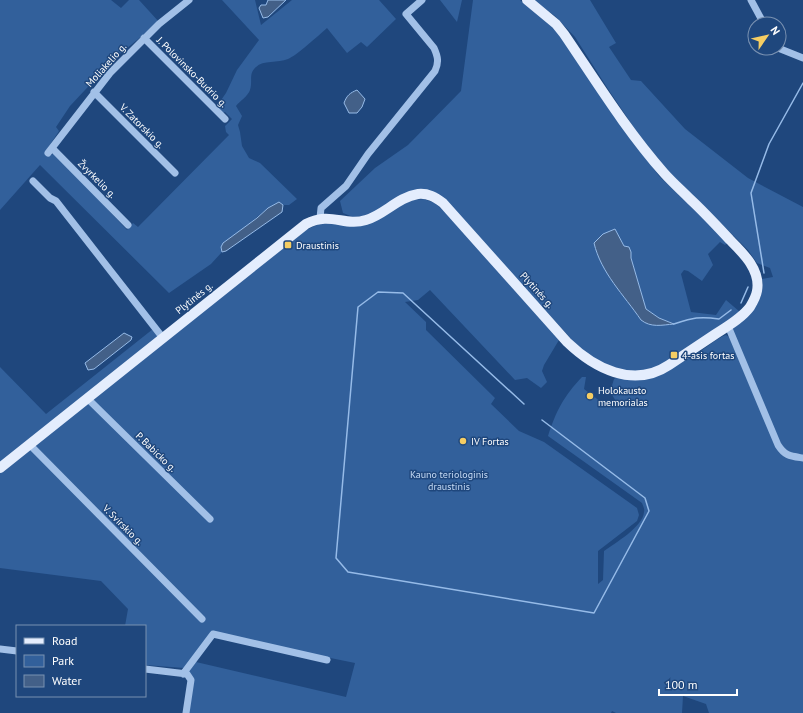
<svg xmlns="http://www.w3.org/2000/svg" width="803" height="713" font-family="'PT Sans',sans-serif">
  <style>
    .green { fill: #32609b; fill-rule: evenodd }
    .water { fill: #436088; stroke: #96bbe8 }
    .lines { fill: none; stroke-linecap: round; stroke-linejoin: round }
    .stream { stroke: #96bbe8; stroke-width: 1.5 }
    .minor { stroke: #a2c0e7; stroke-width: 7 }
    .major { stroke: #e4edfd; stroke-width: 10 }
    .poi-dot { fill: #f5cd63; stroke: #1f477d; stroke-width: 1.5 }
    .labels { text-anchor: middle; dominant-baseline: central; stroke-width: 3; stroke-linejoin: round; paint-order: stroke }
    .street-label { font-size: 10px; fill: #fff; stroke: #1f477d }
    .poi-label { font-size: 10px; fill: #fff; stroke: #1f477d; text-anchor: start }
    .park-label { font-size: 10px; fill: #c6dbf5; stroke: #1f477d }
  </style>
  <rect width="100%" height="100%" fill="#1f477d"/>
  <path class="green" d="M0 0H111L121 8 129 0H139L159 22 115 58 70 106 56 127 59 131 45 152 49 156 53 154H56L127 230 133 223 138 227 229 135 226 132 225 126 232 119 225 112 223 113 217 106 226 93 237 70 259 40 222 0H255L261 25 292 0H379L396 19 367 47 361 42 347 53 327 28C319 35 296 56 288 59 278 63 263 60 256 67 248 74 253 81 250 90 248 96 240 101 236 106L242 116 238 125 240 132 242 146 249 158 260 163 297 199 289 205H283L279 202 268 208 221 247 222 252 211 264 169 293 40 165 0 210Z
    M440 0H462L457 22Z
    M473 0H520L554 27 608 107 659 176 728 242 725 245 720 242 708 254 713 265 702 281 688 271 684 270 681 274 691 312 716 315 726 300 740 312C724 326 659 372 640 373 619 374 600 362 583 352L448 203 424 191 365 216 353 217 343 213 340 201 375 168 408 145 461 91ZM615 229 624 246 631 251V258L646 309 659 318 673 323C661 325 651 328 641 320L610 278 596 252Z
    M533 0H590L616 43 609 47 631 80 641 81 685 129 748 178 803 207V455C792 455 787 451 780 444L733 333V328C750 314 765 303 762 279L773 277 770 268 757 263 748 250 668 171 637 132 608 89 575 37 555 16Z
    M424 199 435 203 446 213 559 340 544 365 542 371 547 382 541 388 527 378 515 380 430 290 418 300 405 302 426 322V330L495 398 491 404 519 431 544 442 637 508 639 515 637 521 598 551V584L603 580 604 551C615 543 643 527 644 512 645 509 643 506 642 503L548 436C556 411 564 396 582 377H586L584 389 605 405 616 401 610 392 614 379C622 375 638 383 650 378 668 370 686 360 702 350 710 345 717 338 726 335L729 337 778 451 803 459V713H709L706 704 683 696 682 713H616L612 711 611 713H188V670L196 662 346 697 355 663 306 653 214 632 184 668 145 665V626H125L128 609 101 581 0 568V473L306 230 321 223 343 224 397 207 412 200Z
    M153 329 157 335V338L0 463V367L46 414Z"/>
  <path class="water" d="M268 0H286L268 17 263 18 259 8 261 5H266Z
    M357 90 365 99 362 107 357 113H349L344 103C347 95 350 93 357 90Z
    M279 202 283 205 282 212 226 251 222 252 221 247 223 243 257 218 268 208Z
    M615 229 624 246 629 247 631 252V258L646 309 659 318 674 324C662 325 651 328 641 320 624 295 601 273 594 243L603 234Z
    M124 333 132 337 131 340 94 369 88 370 85 363Z"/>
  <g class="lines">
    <path class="stream" d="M764 273 751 193 769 144 803 83
      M741 303 748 287
      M674 324C693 318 699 316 719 319L731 310
      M524 404 403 293 378 292 358 307 336 558 348 572 594 613 649 511 645 498 542 420"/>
    <path class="minor" d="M751 0 764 24
      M144 38 225 119
      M778 48 803 58
      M94 92 175 173
      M52 148 128 225
      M48 153 110 73 159 24 189 0
      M33 181 50 198 56 201 163 338
      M320 218 321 208 346 186 368 154 435 71C439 62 438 57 434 48L406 14 422 0
      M728 326 778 445C785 456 790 456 803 458
      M88 399 210 519
      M30 445 202 619
      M0 649 17 651
      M145 669 187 674 191 680 186 713
      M183 674 213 634 327 660"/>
    <path class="major" d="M0 468 306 224C331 211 344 227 366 220 384 215 398 197 418 194 428 193 435 197 443 203L567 342C594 368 633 389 669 365 684 355 699 345 714 335 726 327 741 319 750 307 753 302 756 297 757 291 761 270 743 253 730 240 717 226 704 212 690 199 681 190 672 182 664 173 626 130 596 81 564 34L556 24 527 0"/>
  </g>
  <g class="poi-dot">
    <rect x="284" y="241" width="8" height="8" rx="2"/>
    <rect x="670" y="351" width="8" height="8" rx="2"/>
    <circle cx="590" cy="396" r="4"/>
    <circle cx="463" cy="441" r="4"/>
  </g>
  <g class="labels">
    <g class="street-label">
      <text transform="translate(106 65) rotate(-48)">Moliakelio g.</text>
      <text transform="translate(192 72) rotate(45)">J. Polovinsko-Budrio g.</text>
      <text transform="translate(142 126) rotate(45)">V. Zatorskio g.</text>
      <text transform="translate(97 179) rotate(45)">Žvyrkelio g.</text>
      <text transform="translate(537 290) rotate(48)">Plytinės g.</text>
      <text transform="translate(194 298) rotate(-39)">Plytinės g.</text>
      <text transform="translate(156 452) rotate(44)">P. Babicko g.</text>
      <text transform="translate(123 525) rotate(45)">V. Svirskio g.</text>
    </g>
    <g class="poi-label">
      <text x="296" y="245">Draustinis</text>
      <text x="682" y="355">4-asis fortas</text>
      <text x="598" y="390">Holokausto<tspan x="598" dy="12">memorialas</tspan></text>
      <text x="471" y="441">IV Fortas</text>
    </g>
    <g class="park-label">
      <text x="449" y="474">Kauno teriologinis<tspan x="449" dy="12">draustinis</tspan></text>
    </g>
  </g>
  <rect x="16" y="625" width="130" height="72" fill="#1f477d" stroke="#7991b1"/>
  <rect x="24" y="638" width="20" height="6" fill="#e4edfd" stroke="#7991b1"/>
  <text x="52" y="645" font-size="12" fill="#ffffff">Road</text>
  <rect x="24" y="655" width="20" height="12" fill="#32609b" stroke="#7991b1"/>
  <text x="52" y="665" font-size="12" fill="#ffffff">Park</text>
  <rect x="24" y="675" width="20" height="12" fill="#436088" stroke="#7991b1"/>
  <text x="52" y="685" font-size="12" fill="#ffffff">Water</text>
  <g transform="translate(767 36) rotate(56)"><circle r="19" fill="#1f477d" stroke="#7991b1"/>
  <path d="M0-3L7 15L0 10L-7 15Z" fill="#f5cd63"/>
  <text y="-6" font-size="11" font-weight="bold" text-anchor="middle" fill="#ffffff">N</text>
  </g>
  <path d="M659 689v6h78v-6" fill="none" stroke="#ffffff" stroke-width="2"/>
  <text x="665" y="689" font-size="12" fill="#ffffff" stroke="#1f477d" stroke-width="3" paint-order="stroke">100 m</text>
</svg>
